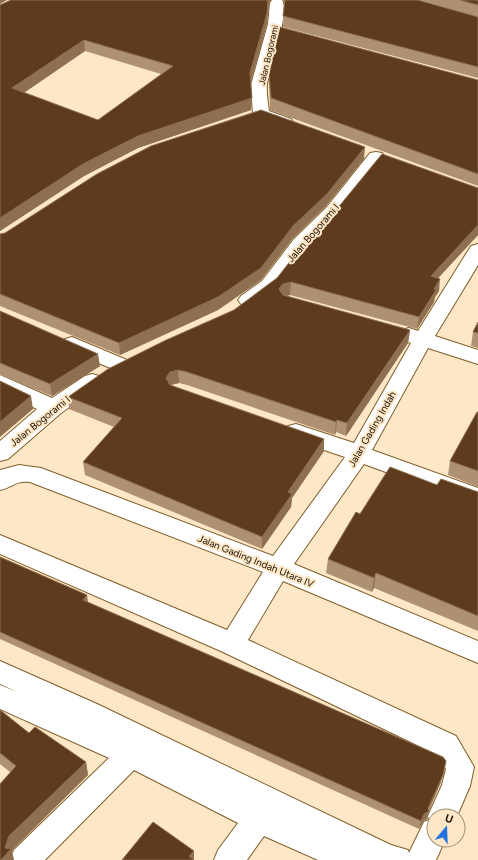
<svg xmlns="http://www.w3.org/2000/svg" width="478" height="860" font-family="Figtree,sans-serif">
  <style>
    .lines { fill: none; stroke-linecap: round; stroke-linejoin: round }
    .minor-casing { stroke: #7e5e29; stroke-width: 2 }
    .minor { fill: #fff; fill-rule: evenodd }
    .wall { fill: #ae9172; fill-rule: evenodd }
    .shaded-wall { fill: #8e6f50 }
    .building { fill: #5f3b1d; stroke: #8e6f50; fill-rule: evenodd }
    .labels { text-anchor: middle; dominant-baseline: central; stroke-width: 4; stroke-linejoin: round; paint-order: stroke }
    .far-street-label { font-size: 9px; fill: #1a0d00; stroke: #fde7c6 }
    .street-label { font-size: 10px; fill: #1a0d00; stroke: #fde7c6 }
  </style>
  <rect width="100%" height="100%" fill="#fde7c6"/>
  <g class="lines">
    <defs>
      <path id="minor" d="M272 0H282C290 12 270 68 267 84 266 92 268 103 269 111L291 119 293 123 291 127 285 128 279 127 255 117 253 114 251 85 268 24 270 3Z
        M376 152 382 153 385 157 382 161 339 215 308 247 276 289 255 304 248 306 241 304 238 300 241 296 262 281 294 239 327 207 370 153Z
        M478 244V265L435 336 478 350V364L428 348 372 450 478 488V506L364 464 294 564 478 641V663L283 581 248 640 456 736 474 767 470 786 457 816H434V840H445L436 860H318L264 836 247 860H214L218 850 238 823 134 770 45 860H10L14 850 109 758 0 709V685L17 692 0 684V661L97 704 391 845 408 850 409 853 424 822 429 820 428 816 442 785 446 769 436 754 223 652 0 554V535L227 630 263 572 30 482C16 480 13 487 0 490V470L19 465 41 468 273 556 345 457 288 438 285 432 288 426 296 424 354 443 411 343 402 340 399 335 402 330 409 328 418 331 471 246Z
        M72 337 127 360 130 365 127 370 120 372 65 349 62 344 65 339Z
        M92 374 99 376 103 381 99 386 61 413 8 459 0 461V441L37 409 0 391V375L52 398 85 376Z"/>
    </defs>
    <use href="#minor" class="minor-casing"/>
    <use href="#minor" class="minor"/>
  </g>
  <path class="wall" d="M11 0H271L269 3 267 24 250 82 251 110 138 148 84 176 0 231V5ZM85 51 161 74 98 120 24 93Z
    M283 0H418L478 17V78L283 27V16L285 2Z
    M420 0H478V17Z
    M269 74 478 80V186L270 110 269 85Z
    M364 159 326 206 293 238 261 280 218 310 120 355 0 306V234Z
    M478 188V235L438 278 439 291 435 297 434 302 417 329 290 295 286 296 410 330 408 343 346 436 336 432 335 435 187 385 179 383 170 385 324 451 292 498 291 507 262 549 85 475 83 462 114 427 69 409 68 397 234 310Z
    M0 311 100 366 52 396 0 375Z
    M478 322V348L471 346 473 332Z
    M478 412V487L448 475 450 461Z
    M437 485 478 492V631L374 588 372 592 326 573 328 559 360 514Z
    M0 557 88 603 441 782 429 810 427 819 423 821 419 829 0 639Z
    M0 710 29 733 86 762 88 775 13 849 12 852 14 860H0L10 772 0 764Z"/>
  <path class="shaded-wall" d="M0 0H7L0 4Z
    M268 0H271L269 3 267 24 250 85V73Z
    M84 40 85 51 13 100 12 88Z
    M252 98 251 110 138 148 84 176 0 231V218L83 164 138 136Z
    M365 147 364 159 326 206 293 238 261 280 218 310 120 355 119 343 293 226Z
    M478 225V235L429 288 431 276Z
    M440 279 439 291 435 297 434 302 417 329 419 317 434 289Z
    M291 282 290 295 283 297 279 289 283 284Z
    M410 330 408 343 346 436 347 423Z
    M98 354 100 366 52 396 50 384Z
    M178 370 179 383 171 385 167 390 166 378 170 372Z
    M31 396 33 409 0 437V422Z
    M337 420 336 432 335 435 336 422Z
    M324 439V451L292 498 291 507 262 549V537L288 492Z
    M376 573 374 588 372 592 374 578Z
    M87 595 88 603 83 600Z
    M446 761 441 782 428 812 429 811 427 819 423 821 419 829 421 821Z
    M86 762 88 775 13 849 12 852 14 860H1L9 836Z
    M194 851V860L189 856Z"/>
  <path class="building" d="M11 0H268L267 13 250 73 252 98 138 136 83 164 0 218V5ZM84 40 173 66 98 120 12 88Z
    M285 0H418L478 17V67L283 16Z
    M460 0H478V5Z
    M280 27 478 80V174L271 98 269 74Z
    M261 110 365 147 327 194 293 226 261 268 218 297 119 343 0 294V234L5 233 97 174 151 146Z
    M382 154 478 188V225L431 276 440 279 434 289 436 290 419 317 291 282 283 284 279 289 283 295 410 330 347 423 337 420 336 422 187 372 178 370 170 372 166 378 170 385 324 439 288 492 292 494 262 537 83 462 122 418 68 397 108 369 164 341 234 310 277 278 310 236 341 204Z
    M0 311 98 354 50 384 0 363Z
    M478 322V333L473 332Z
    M0 381 31 396 0 422Z
    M477 412H478V471L450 461Z
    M390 467 437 485 441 479 478 492V616L376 573 374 578 328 559 356 512 360 514Z
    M0 557 87 595 83 600 443 757 446 761 443 775 428 808 429 811 424 814 421 821 0 632Z
    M0 710 29 733 35 727 86 762 9 836 5 848 11 849 1 860H0V784L16 766 0 753Z
    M153 822 194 851 189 856 194 860H122Z"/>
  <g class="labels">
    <g class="far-street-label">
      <text transform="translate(268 55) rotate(-77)">Jalan Bogorami</text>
    </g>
    <g class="street-label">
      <text transform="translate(313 233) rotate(-49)">Jalan Bogorami I</text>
      <text transform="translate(40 421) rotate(-39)">Jalan Bogorami I</text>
      <text transform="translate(372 429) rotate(-60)">Jalan Gading Indah</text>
      <text transform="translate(256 561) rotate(22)">Jalan Gading Indah Utara IV</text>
    </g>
  </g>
  <g transform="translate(446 828) rotate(19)"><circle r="19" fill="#fde7c6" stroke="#a29077"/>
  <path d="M0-3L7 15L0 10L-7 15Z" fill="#2372dd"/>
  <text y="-6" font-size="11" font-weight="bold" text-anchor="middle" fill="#1a0d00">U</text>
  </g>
</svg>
